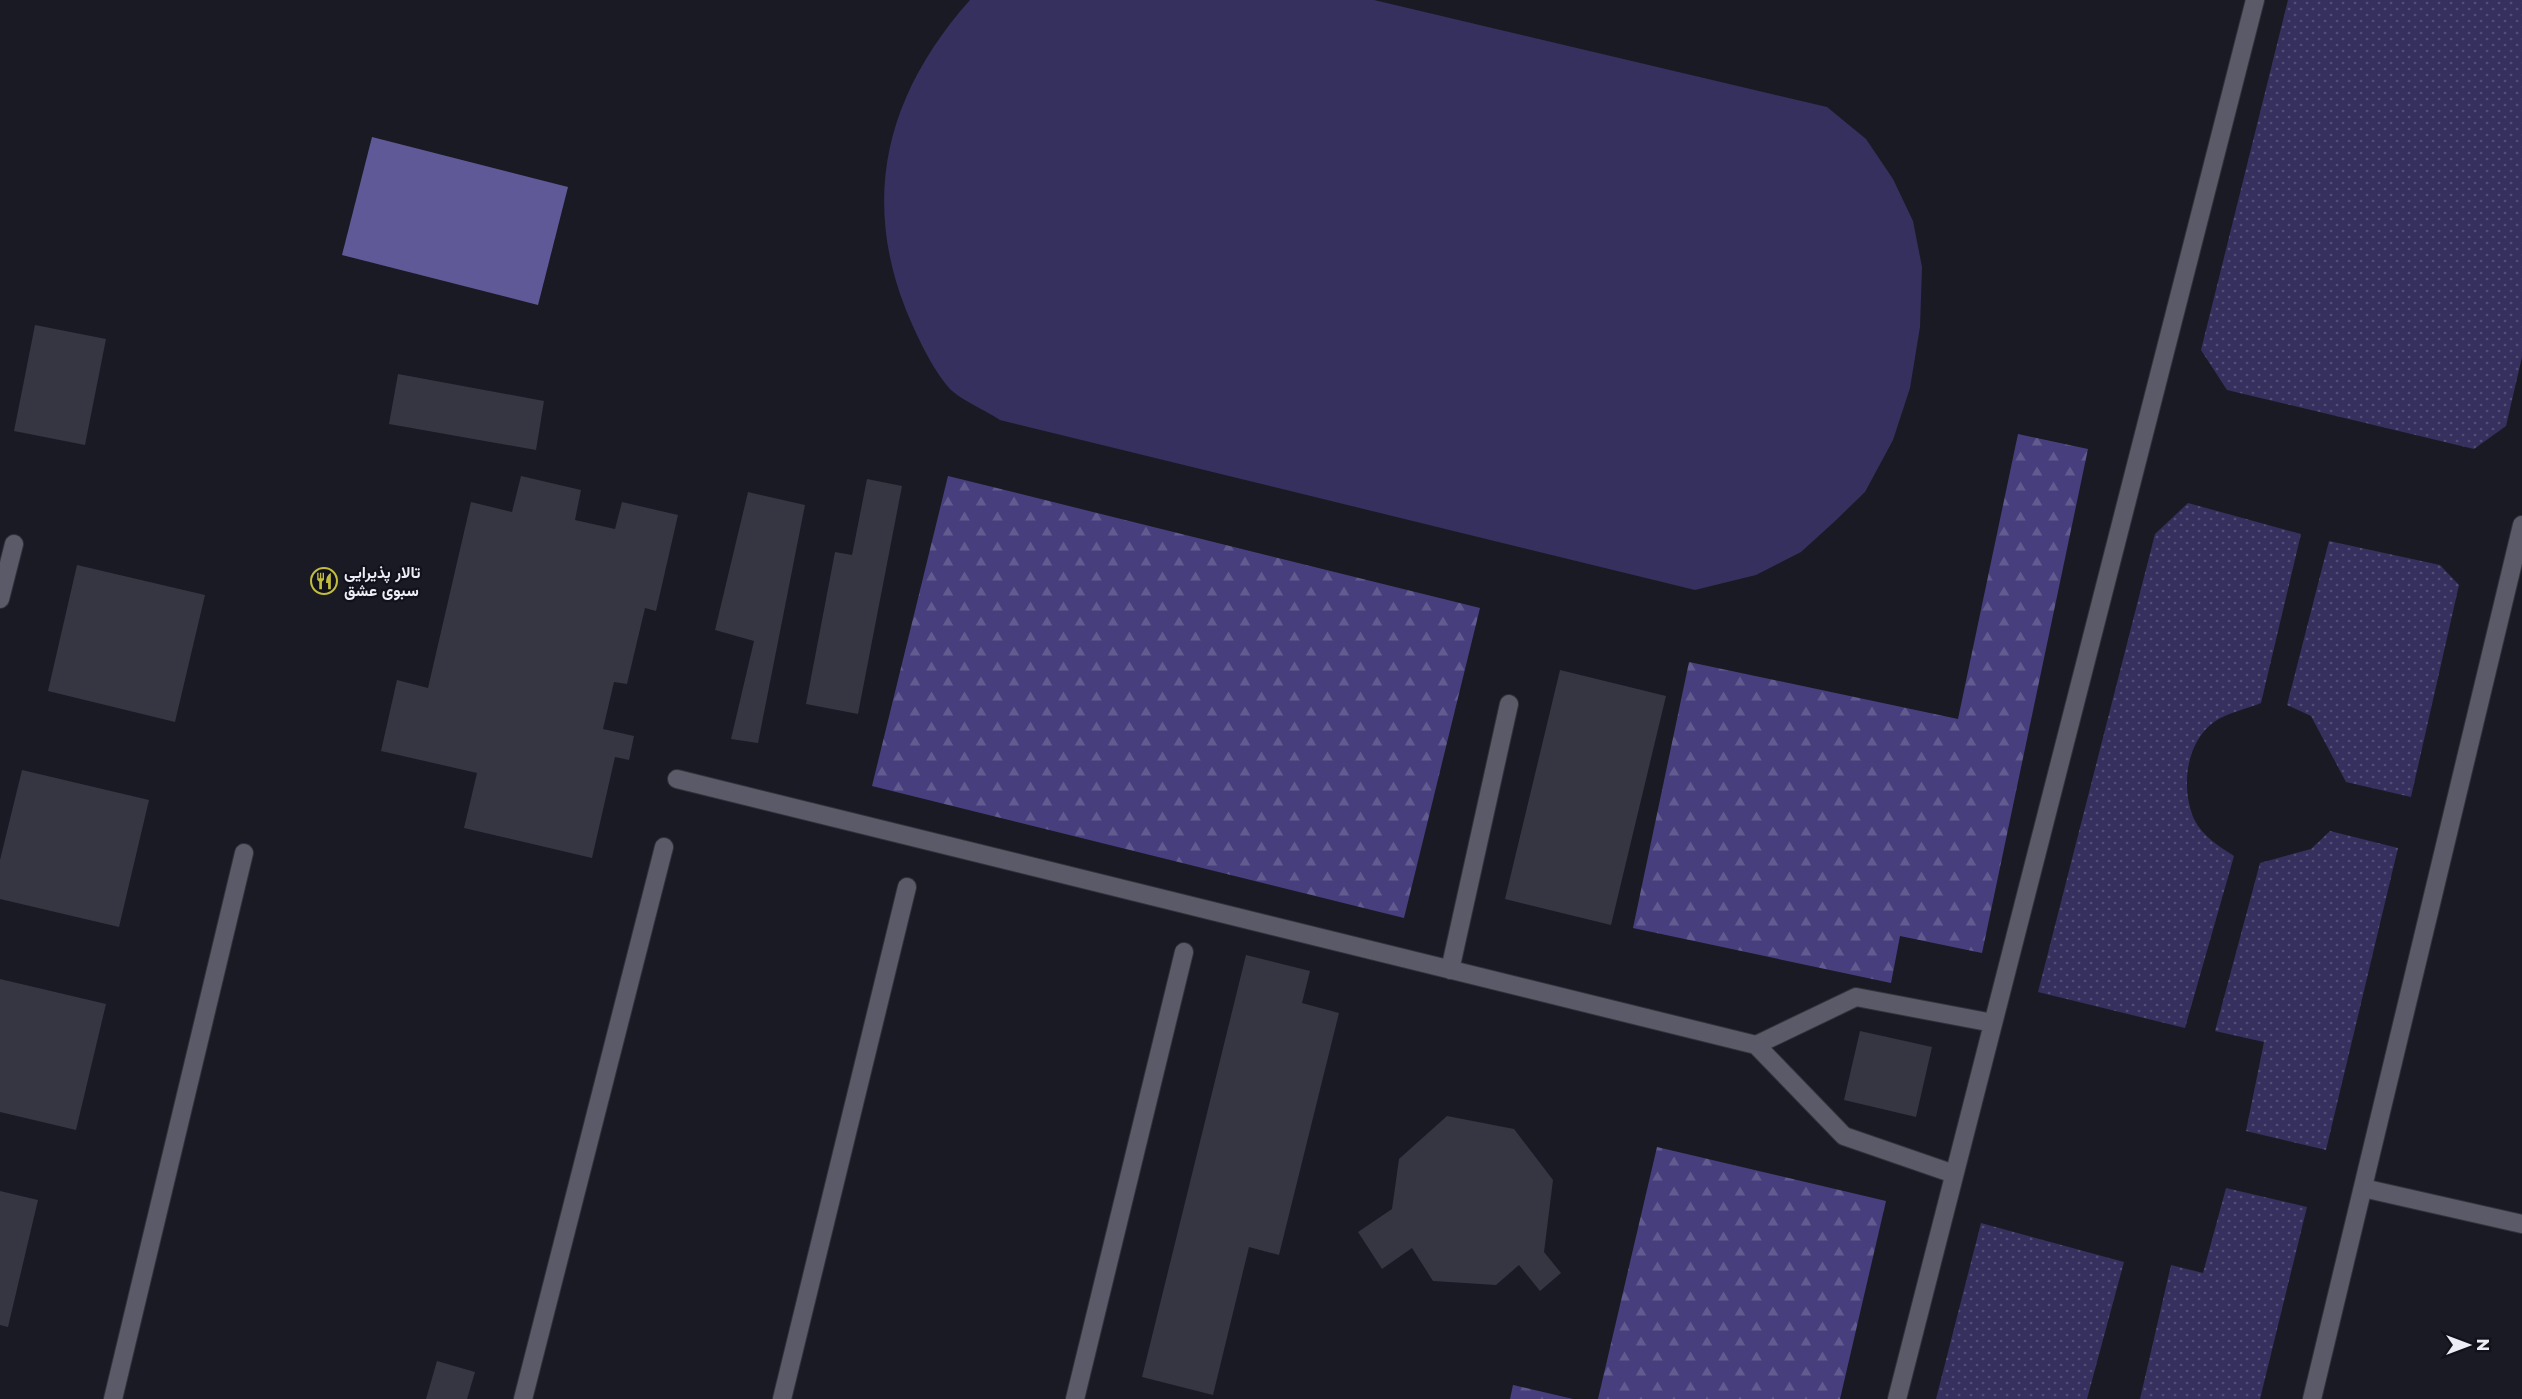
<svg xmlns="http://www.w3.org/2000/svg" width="2522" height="1399" font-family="Montserrat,Vazirmatn,sans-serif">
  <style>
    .grass { fill: url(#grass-dots) }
    .forest { fill: url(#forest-firs) }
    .pitch { fill: #35305d }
    .water { fill: #605998 }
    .building { fill: #363642 }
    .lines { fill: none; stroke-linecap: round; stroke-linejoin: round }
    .minor-casing { stroke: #34333c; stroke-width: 20 }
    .minor { stroke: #5b5a68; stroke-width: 18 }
    .labels { text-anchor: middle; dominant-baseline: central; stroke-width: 4.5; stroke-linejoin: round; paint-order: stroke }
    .poi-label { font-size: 16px; font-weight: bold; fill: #ededf5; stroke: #11111b; text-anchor: start }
  </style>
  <defs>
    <pattern id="grass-dots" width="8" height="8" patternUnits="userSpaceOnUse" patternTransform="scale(1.5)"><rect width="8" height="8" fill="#35305d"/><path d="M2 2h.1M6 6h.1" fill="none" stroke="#534e75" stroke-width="1.8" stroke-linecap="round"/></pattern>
    <pattern id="forest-firs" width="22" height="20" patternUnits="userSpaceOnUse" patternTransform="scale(1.5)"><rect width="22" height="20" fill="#473f7d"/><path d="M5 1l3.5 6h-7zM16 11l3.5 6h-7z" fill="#625b90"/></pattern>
  </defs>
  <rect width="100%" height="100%" fill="#1a1a25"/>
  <path class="grass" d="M2288 0H2522V357L2506 426 2474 449 2227 390 2201 350Z
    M2188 503 2301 534 2261 703C2246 709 2227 713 2214 722 2185 743 2181 789 2194 819 2202 836 2219 846 2234 856L2185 1028 2038 992 2155 534Z
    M2329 541 2440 565 2459 585 2411 797 2346 782 2311 716 2287 705Z
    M2330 831 2398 848 2326 1150 2246 1131 2264 1042 2215 1031 2260 863 2311 849Z
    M2226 1188 2307 1207 2260 1399H2140L2171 1265 2203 1273Z
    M1981 1223 2124 1262 2087 1399H1936Z"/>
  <path class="forest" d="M2018 434 2088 449 1982 953 1900 936 1891 983 1633 928 1689 662 1958 719Z
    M948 476 1480 608 1404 918 872 786Z
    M1657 1147 1886 1201 1840 1399H1598Z
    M1513 1385 1573 1399H1510Z"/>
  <path class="pitch" d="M970 0H1374L1827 107 1866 139 1893 179 1913 221 1922 267 1920 327 1910 388 1893 440 1865 492 1834 522 1801 552 1756 575 1695 590 1000 420C987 411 961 400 950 389 932 369 916 334 906 310 860 194 889 91 970 0Z"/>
  <path class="water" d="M372 137 568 187 538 305 342 255Z"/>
  <path class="building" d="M35 325 106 339 85 445 14 431Z
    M398 374 544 401 536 450 389 424Z
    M521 476 581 490 575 520 615 529 622 502 678 515 656 611 645 608 627 684 614 682 603 729 634 736 629 760 615 757 592 858 464 828 477 773 381 751 397 680 428 688 471 502 512 512Z
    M867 479 902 486 858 714 806 704 835 552 852 555Z
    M748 492 805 505 758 743 731 739 754 641 715 630Z
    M77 565 205 595 175 722 48 691Z
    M1560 670 1666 696 1611 925 1505 899Z
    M22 770 149 800 119 927 0 899V860Z
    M1246 955 1310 971 1302 1003 1339 1013 1279 1255 1249 1247 1213 1395 1142 1377Z
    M0 979 106 1004 76 1130 0 1112Z
    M1860 1031 1932 1047 1916 1117 1844 1100Z
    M1447 1116 1514 1129 1553 1180 1544 1252 1561 1273 1540 1291 1519 1265 1496 1285 1433 1281 1412 1248 1382 1269 1358 1232 1392 1209 1399 1159Z
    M0 1191 38 1200 8 1327 0 1325Z
    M437 1361 475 1372 467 1399H426Z"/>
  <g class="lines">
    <defs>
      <path id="minor" d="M0 599 14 544
        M677 779 1756 1045 1844 1136 1954 1174
        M1450 970 1509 704
        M1756 1045 1856 997 1993 1023
        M2363 1188 2522 1224
        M113 1399 244 853
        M523 1399 664 847
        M782 1399 907 887
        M1075 1399 1184 952
        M1897 1399 2255 0
        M2312 1399 2522 525"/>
    </defs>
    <use href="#minor" class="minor-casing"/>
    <use href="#minor" class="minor"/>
  </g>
  <defs>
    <symbol id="restaurant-ring" viewBox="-11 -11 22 22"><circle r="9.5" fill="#11111b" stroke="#c2bd3f" stroke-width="1.5"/><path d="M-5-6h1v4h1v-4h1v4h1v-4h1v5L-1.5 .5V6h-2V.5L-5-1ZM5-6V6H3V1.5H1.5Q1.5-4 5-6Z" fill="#c2bd3f"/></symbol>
  </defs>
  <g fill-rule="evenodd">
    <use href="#restaurant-ring" x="309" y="566" width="30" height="30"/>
  </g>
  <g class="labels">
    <g class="poi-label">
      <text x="344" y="572">تالار پذیرایی<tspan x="344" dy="18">سبوی عشق</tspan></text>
    </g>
  </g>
  <g transform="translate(2468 1345) rotate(90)" stroke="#11111b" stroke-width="4.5" paint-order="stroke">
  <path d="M0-4.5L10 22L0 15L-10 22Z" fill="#ededf5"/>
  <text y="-9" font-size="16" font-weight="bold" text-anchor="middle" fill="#ededf5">N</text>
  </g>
</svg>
